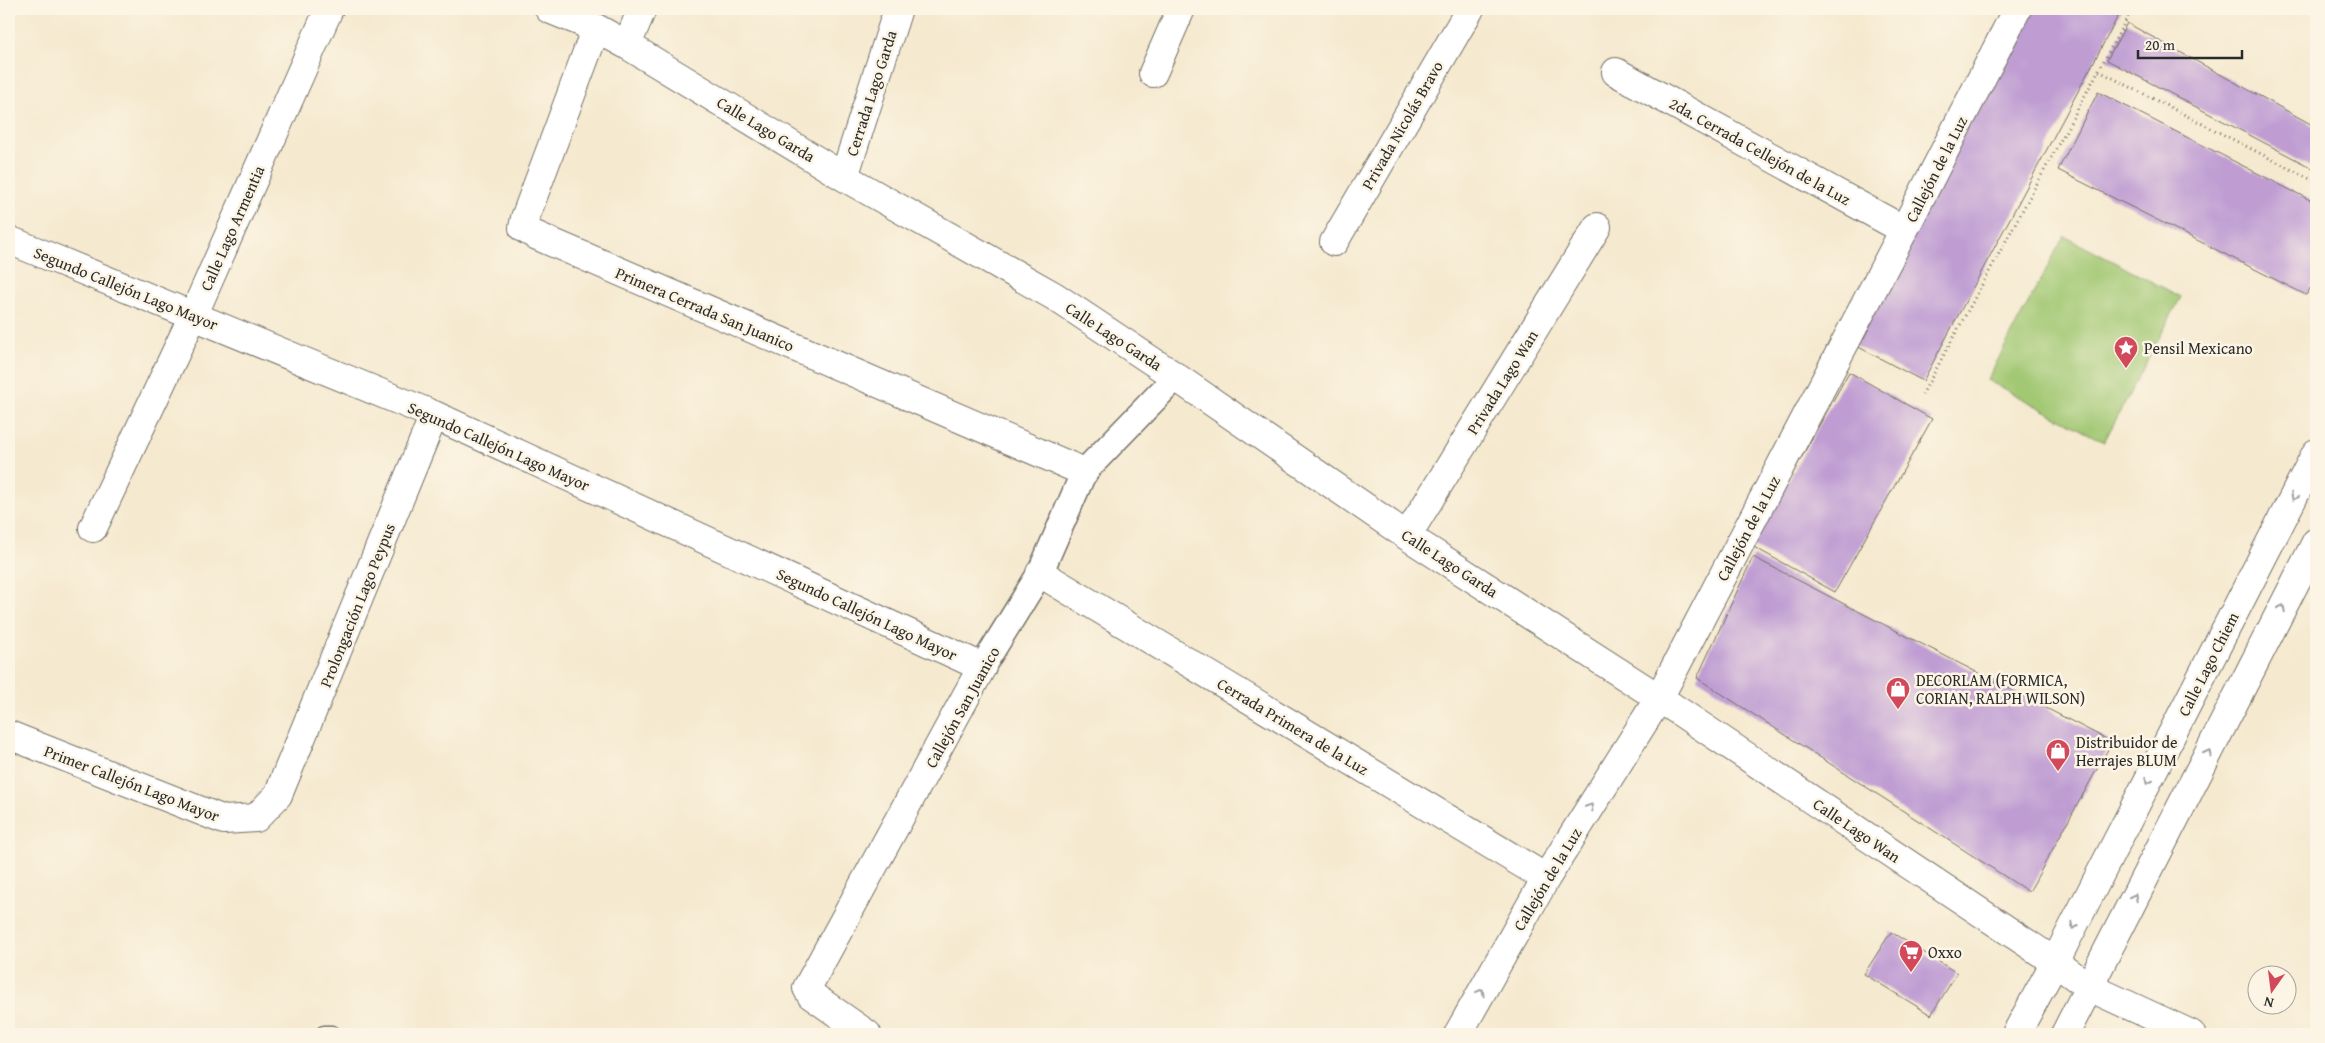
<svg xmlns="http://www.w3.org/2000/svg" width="2325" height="1043" font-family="'Gentium Book Plus',serif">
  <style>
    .green { fill: #a2c873; stroke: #667a4f }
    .building { fill: #bf9dd3 }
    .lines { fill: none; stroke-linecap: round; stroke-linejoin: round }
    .service-casing { stroke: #726e64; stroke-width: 19 }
    .pedestrian-casing { stroke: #726e64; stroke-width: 28 }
    .minor-casing { stroke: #726e64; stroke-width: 30 }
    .tertiary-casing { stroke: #726e64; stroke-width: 30 }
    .path { stroke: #726e64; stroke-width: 3; stroke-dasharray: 1 4; stroke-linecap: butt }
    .service { stroke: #fff; stroke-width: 16 }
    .pedestrian { stroke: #fff; stroke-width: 25 }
    .minor { stroke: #fff; stroke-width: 28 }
    .tertiary { stroke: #fff; stroke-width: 28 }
    .oneway { stroke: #a0a0a0 }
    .labels { text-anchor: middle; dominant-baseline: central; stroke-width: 5; stroke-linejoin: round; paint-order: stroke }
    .street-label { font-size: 16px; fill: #2b2b2b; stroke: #fcf5e5 }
    .poi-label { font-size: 16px; fill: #2b2b2b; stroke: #fcf5e5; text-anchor: start }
  </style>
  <rect width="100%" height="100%" fill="#fcf5e5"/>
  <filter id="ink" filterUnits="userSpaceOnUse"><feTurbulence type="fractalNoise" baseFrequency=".02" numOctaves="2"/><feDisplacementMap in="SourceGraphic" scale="10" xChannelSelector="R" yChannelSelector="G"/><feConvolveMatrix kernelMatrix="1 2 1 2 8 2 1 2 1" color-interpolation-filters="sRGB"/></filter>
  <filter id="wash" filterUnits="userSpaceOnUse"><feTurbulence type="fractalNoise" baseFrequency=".0096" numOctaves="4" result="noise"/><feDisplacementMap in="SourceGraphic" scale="20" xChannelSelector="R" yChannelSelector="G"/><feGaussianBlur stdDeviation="1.12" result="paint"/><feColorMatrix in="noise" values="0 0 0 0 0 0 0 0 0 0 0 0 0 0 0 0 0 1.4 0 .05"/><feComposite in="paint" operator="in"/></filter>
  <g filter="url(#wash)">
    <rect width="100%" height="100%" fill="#f5e9cf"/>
    <path class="green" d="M2064 236 2181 297 2104 442 1987 380Z"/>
    <g id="blocks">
      <path class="building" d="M2027 9H2122L1923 381 1849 342Z
        M2127 23 2316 127V170L2107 60Z
        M2098 92 2316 203V279L2306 295 2058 170Z
        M1849 372 1932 419 1835 592 1752 546Z
        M1753 557 2112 742 2029 892 1697 678Z
        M1891 932 1957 973 1931 1015 1864 974Z"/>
    </g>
  </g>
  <g filter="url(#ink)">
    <use href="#blocks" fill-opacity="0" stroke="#726e64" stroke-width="1"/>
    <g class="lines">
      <defs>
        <path id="service" d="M324 1034H332"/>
        <path id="pedestrian" d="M982 667 1040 573 1084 472 1176 377"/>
        <path id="minor" d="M549 9 596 28 627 45 844 177 1054 296 1176 377 1407 536 1659 698 2055 962 2089 987 2191 1034
          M596 28 525 218 523 228 535 235 1084 472
          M627 45 642 9
          M1616 72 1904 230
          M1153 73 1181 9
          M844 177 898 9
          M9 240 434 415 982 667 807 988 811 995 867 1034
          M1334 242 1470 9
          M93 528 193 316 329 9
          M1407 536 1597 227
          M1040 573 1546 878
          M9 735 224 820 256 818 278 795 434 415
          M1458 1034 1546 878 1659 698 1904 230 2017 9"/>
        <path id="tertiary" d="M2016 1034 2055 962 2316 453
          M2065 1034 2316 542"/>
      </defs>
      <use href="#service" class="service-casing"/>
      <use href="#pedestrian" class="pedestrian-casing"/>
      <use href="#minor" class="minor-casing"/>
      <use href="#tertiary" class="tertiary-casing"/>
      <path class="path" d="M2099 71 2316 182
        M1922 395 2132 9"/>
      <use href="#service" class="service"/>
      <use href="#pedestrian" class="pedestrian"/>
      <use href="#minor" class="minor"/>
      <use href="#tertiary" class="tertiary"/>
    </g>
    <defs><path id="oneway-chevron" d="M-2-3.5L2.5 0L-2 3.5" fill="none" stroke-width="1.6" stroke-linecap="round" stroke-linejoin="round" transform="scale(1.25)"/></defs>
    <g class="oneway">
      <use href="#oneway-chevron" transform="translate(2294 497) rotate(117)"/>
      <use href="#oneway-chevron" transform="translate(2282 608) rotate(-63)"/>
      <use href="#oneway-chevron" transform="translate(2208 753) rotate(-63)"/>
      <use href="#oneway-chevron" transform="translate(2148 781) rotate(117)"/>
      <use href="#oneway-chevron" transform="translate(1590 807) rotate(-58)"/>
      <use href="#oneway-chevron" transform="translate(2134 897) rotate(-63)"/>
      <use href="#oneway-chevron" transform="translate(2074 926) rotate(117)"/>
      <use href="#oneway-chevron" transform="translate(1481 992) rotate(-61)"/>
    </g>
  </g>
  <defs>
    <symbol id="sight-pin" viewBox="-11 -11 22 30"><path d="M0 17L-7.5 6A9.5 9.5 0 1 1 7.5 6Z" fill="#d1495b" stroke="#fcf5e5"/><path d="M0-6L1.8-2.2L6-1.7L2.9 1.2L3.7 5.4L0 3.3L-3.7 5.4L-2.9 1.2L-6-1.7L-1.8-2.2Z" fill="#fff"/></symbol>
    <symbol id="shop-pin" viewBox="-11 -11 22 30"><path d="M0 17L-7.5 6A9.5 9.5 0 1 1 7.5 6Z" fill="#d1495b" stroke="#fcf5e5"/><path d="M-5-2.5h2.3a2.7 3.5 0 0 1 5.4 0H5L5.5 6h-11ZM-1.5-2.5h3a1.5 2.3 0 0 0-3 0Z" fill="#fff"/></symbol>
    <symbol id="supermarket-pin" viewBox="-11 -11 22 30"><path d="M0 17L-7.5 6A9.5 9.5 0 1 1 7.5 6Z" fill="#d1495b" stroke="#fcf5e5"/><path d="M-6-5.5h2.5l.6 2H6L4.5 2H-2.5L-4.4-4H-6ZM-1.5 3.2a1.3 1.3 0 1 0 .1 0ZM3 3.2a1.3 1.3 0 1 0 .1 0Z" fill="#fff"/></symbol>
  </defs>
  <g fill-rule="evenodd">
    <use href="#sight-pin" x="2112" y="334" width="28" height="38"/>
    <use href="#shop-pin" x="1884" y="675" width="28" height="38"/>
    <use href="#shop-pin" x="2044" y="737" width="28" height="38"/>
    <use href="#supermarket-pin" x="1897" y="938" width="28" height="38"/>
  </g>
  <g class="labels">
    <g class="street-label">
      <text transform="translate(871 93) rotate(-72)">Cerrada Lago Garda</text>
      <text transform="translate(1402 125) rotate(-60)">Privada Nicolás Bravo</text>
      <text transform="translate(766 129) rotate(31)">Calle Lago Garda</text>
      <text transform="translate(1760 151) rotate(29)">2da. Cerrada Cellejón de la Luz</text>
      <text transform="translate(1936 169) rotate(-63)">Callejón de la Luz</text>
      <text transform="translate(232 228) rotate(-66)">Calle Lago Armentia</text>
      <text transform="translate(126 288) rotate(22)">Segundo Callejón Lago Mayor</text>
      <text transform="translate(705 309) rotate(23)">Primera Cerrada San Juanico</text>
      <text transform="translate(1114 336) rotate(33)">Calle Lago Garda</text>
      <text transform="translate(1502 382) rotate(-58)">Privada Lago Wan</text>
      <text transform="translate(499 446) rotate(24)">Segundo Callejón Lago Mayor</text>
      <text transform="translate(1748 528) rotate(-62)">Callejón de la Luz</text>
      <text transform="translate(1450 563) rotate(33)">Calle Lago Garda</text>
      <text transform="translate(357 605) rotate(-68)">Prolongación Lago Peypus</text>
      <text transform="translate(867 614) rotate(25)">Segundo Callejón Lago Mayor</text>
      <text transform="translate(2208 664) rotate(-63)">Calle Lago Chiem</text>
      <text transform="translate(962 707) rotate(-61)">Callejón San Juanico</text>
      <text transform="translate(1293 726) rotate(31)">Cerrada Primera de la Luz</text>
      <text transform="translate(132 783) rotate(21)">Primer Callejón Lago Mayor</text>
      <text transform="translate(1857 830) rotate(34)">Calle Lago Wan</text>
      <text transform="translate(1547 879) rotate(-59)">Callejón de la Luz</text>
    </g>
    <g class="poi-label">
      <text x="2144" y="348">Pensil Mexicano</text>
      <text x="1916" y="680">DECORLAM (FORMICA,<tspan x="1916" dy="18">CORIAN, RALPH WILSON)</tspan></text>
      <text x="2076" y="742">Distribuidor de<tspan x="2076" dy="18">Herrajes BLUM</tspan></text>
      <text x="1928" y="952">Oxxo</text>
    </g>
  </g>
  <rect width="2325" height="1043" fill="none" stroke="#fcf5e5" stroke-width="30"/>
  <g transform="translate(2272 990) rotate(194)"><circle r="24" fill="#fcf5e5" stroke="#a8a49b"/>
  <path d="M0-4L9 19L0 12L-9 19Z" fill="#d1495b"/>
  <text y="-8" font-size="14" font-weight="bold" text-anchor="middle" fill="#2b2b2b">N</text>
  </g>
  <path d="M2138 50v8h104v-8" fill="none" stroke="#2b2b2b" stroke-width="2.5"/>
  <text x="2145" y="50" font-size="15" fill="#2b2b2b" stroke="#fcf5e5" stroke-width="4" paint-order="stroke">20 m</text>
</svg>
